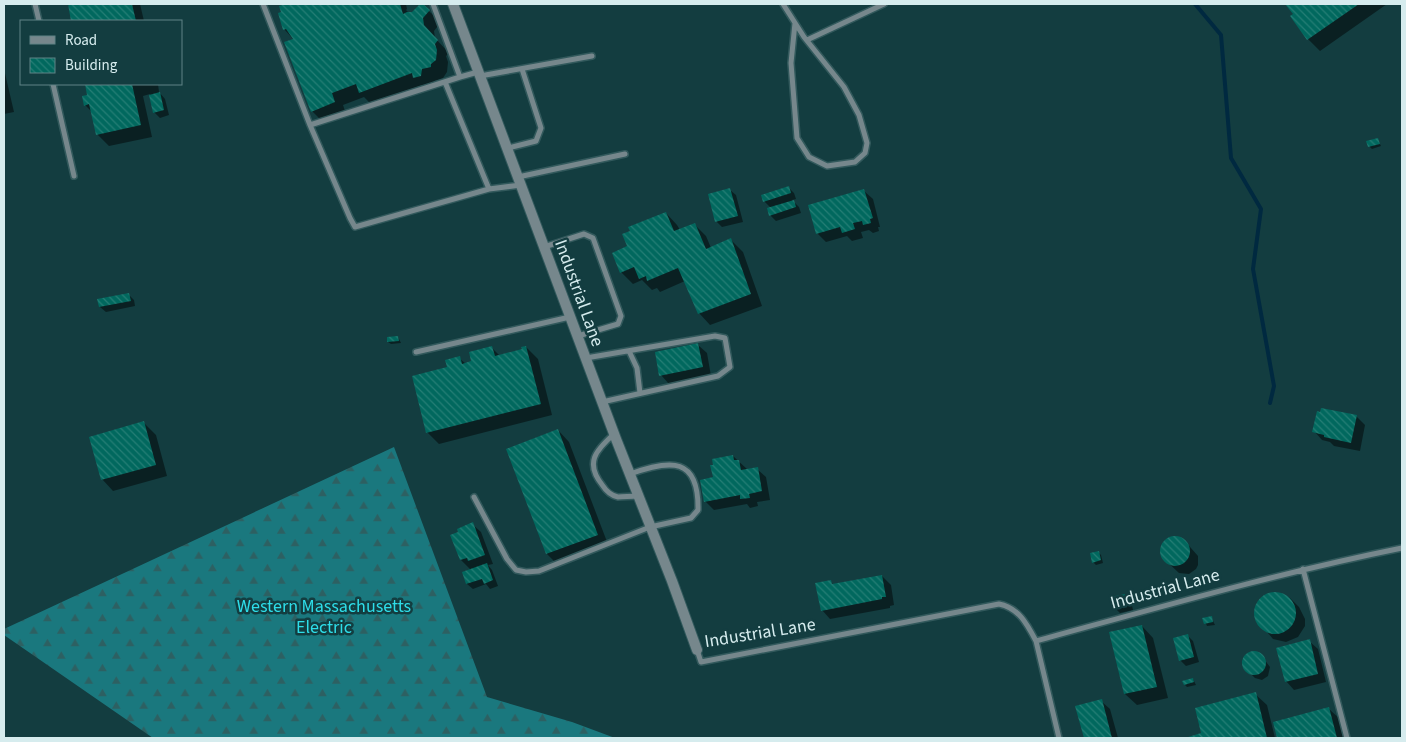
<svg xmlns="http://www.w3.org/2000/svg" width="1406" height="742" font-family="'Source Sans 3',sans-serif">
  <style>
    .forest { fill: url(#forest-firs) }
    .shadow { fill: #0007 }
    .lines { fill: none; stroke-linecap: round; stroke-linejoin: round }
    .stream { stroke: #002940; stroke-width: 4 }
    .building { fill: url(#building-back-hatch) }
    .lane-casing { stroke: #32595c; stroke-width: 8 }
    .street-casing { stroke: #32595c; stroke-width: 12 }
    .lane { stroke: #76878c; stroke-width: 5 }
    .street { stroke: #76878c; stroke-width: 10 }
    .labels { text-anchor: middle; dominant-baseline: central; stroke-width: 5; stroke-linejoin: round; paint-order: stroke }
    .street-label { font-size: 18px; fill: #d6ecee; stroke: #133d40 }
    .park-label { font-size: 18px; fill: #2edee9; stroke: #133d40 }
  </style>
  <defs>
    <pattern id="forest-firs" width="22" height="20" patternUnits="userSpaceOnUse" patternTransform="scale(1.25)"><rect width="22" height="20" fill="#1a787e"/><path d="M5 1l3.5 6h-7zM16 11l3.5 6h-7z" fill="#2d6062"/></pattern>
    <pattern id="building-back-hatch" width="6" height="6" patternUnits="userSpaceOnUse" patternTransform="scale(1.25)"><rect width="6" height="6" fill="#01685e"/><path d="M-1 5l2 2M0 0l6 6M5-1l2 2" fill="none" stroke="#257e75"/></pattern>
  </defs>
  <rect width="100%" height="100%" fill="#133d40"/>
  <path class="forest" d="M394 447 487 697 572 722 615 738H153L4 635V629Z"/>
  <path class="shadow" d="M67 4H140L144 21H73L70 7Z
    M290 4H406L407 9 406 10 409 13H413L421 4 441 22 434 31 435 38 449 53 446 56 448 62 447 72 443 78 434 81 433 87 426 89 422 85 371 104 364 97 343 105 346 114 324 123 312 111 294 40 284 29 281 6Z
    M1287 4 1309 5 1387 4 1320 51 1308 39 1292 16 1295 15Z
    M4 69 14 112 4 114Z
    M86 84H158L159 92 165 99 169 115 160 118 154 112 150 94 143 96 152 137 109 146 97 134 93 113 85 105 89 96Z
    M1378 140 1381 146 1372 149 1369 146Z
    M789 188 794 193 796 199 792 200 799 207 801 213 776 221 770 215 771 208 764 201Z
    M730 190 736 195 743 222 722 227 716 221Z
    M864 191 873 199 880 227H878L879 231 873 233 869 230 861 232 863 238 852 241 847 236 826 242 817 233Z
    M666 213 677 225 680 230 694 224 706 236 711 248 731 240 743 252 762 306 710 325 699 313 685 281 660 292 657 288 652 290 642 280 633 284 621 272 613 253 629 247Z
    M128 294 134 300 135 306 106 312 100 307 99 300Z
    M398 337 401 343 391 344 388 342Z
    M698 345 707 353 711 376 669 384 661 375Z
    M526 347 538 359 552 415 439 444 427 432 449 367 459 358 466 364 473 362 492 348 500 356 523 350Z
    M1357 417 1365 425 1360 451 1334 446 1330 442 1322 440 1314 431Z
    M144 423 156 435 167 476 113 491 102 479Z
    M558 430 569 442 609 547 558 565 547 554Z
    M733 456 748 470 757 469 766 477 770 500 757 502 758 506 750 508 747 504 714 510 705 501 714 478Z
    M472 524 481 532 493 564 488 565 492 570 498 586 490 589 486 584 473 589 467 584 463 573 471 570 461 560Z
    M1174 537 1183 539 1198 556V565L1196 569 1189 574 1179 573 1163 558 1162 553 1163 544 1170 538Z
    M1098 552 1101 555 1103 563 1096 565 1093 562Z
    M882 576 891 585 894 605 890 606V608L830 619 822 610 830 582 834 585Z
    M1278 593 1290 598 1299 607 1305 619V626L1298 637 1286 642 1273 639 1256 619 1255 612 1260 600 1265 595Z
    M1125 595 1131 601 1133 610 1120 613 1114 607Z
    M1211 617 1215 625 1207 626 1204 619Z
    M1142 626 1153 638 1168 698 1137 705 1125 694Z
    M1187 635 1193 641 1199 662 1186 666 1180 660Z
    M1309 641 1318 649 1326 682 1294 690 1286 681Z
    M1251 653 1261 655 1270 667 1268 676 1262 680 1255 678 1244 667 1246 657Z
    M1193 679 1196 685 1187 687 1185 685Z
    M1255 694 1267 705 1275 738H1189L1203 734Z
    M1101 701 1110 709 1118 738H1085L1077 707Z
    M1329 709 1341 720 1345 738H1278L1274 723Z"/>
  <g class="lines">
    <path class="stream" d="M1195 4 1221 35 1231 158 1261 209 1253 269 1274 386 1270 403"/>
  </g>
  <path class="building" d="M68 4H132L136 21H71Z
    M285 4H400L403 14 407 12H412L420 4H423L430 10 423 18 424 25 438 40 435 44 437 50 436 60 431 64V67L422 69 421 76 413 78 412 73 359 93 356 84 332 93 335 102 311 112 284 42 293 39 286 29 283 30 278 13 281 12 279 6Z
    M1285 4 1307 5 1359 4 1307 40 1290 16 1293 14Z
    M85 84H132L141 125 96 135 89 104 84 106 82 96 87 95Z
    M160 92 164 110 153 113 149 95Z
    M1378 138 1380 144 1368 147 1366 141Z
    M789 186 791 193 763 202 761 195Z
    M730 188 738 216 715 222 708 194Z
    M864 189 873 218 870 219 871 223 863 225 862 221 853 223 855 229 842 233 840 227 816 234 808 205Z
    M794 200 796 207 769 216 767 208Z
    M666 212 674 231 695 223 706 249 731 238 751 294 698 314 678 268 647 281 646 276 639 279 634 267 620 273 612 253 627 246 622 234 630 231 628 227Z
    M129 293 131 301 99 307 97 299Z
    M398 336 399 341 387 342V337Z
    M698 343 703 367 659 376 655 352Z
    M492 346 495 356 522 349 521 347 526 346 541 404 426 433 412 376 447 367 445 360 460 356 462 364 471 361 469 352Z
    M1321 408 1357 415 1351 443 1324 437V435L1312 432 1317 411 1320 412Z
    M144 421 156 465 101 480 89 437Z
    M558 429 598 535 546 554 506 449Z
    M733 455 734 460H739L741 470 758 467 762 491 749 494 750 498 740 499V495L704 502 700 480 713 477 710 465H713L712 459Z
    M473 522 485 555 468 561 467 558 460 560 450 535 458 532 457 529Z
    M1160 551a15 15 0 1 1 30 0a15 15 0 1 1-30 0Z
    M1099 551 1101 560 1092 563 1090 553Z
    M487 563 493 580 484 584 482 579 466 584 462 572Z
    M882 575 886 597H882V599L821 611 815 583 831 580 832 584Z
    M1254 613a21 21 0 1 1 42 0a21 21 0 1 1-42 0Z
    M1125 594 1128 605 1113 608 1111 597Z
    M1212 616 1213 622 1204 624 1202 618Z
    M1142 625 1157 687 1124 694 1109 632Z
    M1188 634 1194 657 1179 661 1173 638Z
    M1310 639 1318 674 1285 682 1276 648Z
    M1242 663a12 12 0 1 1 24 0a12 12 0 1 1-24 0Z
    M1193 678 1194 682 1184 685 1182 681Z
    M1256 692 1267 738H1185L1201 733 1195 708Z
    M1102 699 1112 738H1084L1075 706Z
    M1329 707 1337 738H1277L1273 722Z"/>
  <g class="lines">
    <defs>
      <path id="lane" d="M35 4 39 21
        M263 4 310 125
        M433 4 460 77 478 72
        M783 4 804 37 844 87 859 115 867 143 865 153 855 162 827 166 809 157 797 138 791 63 795 23
        M807 40 884 4
        M480 76 592 56
        M460 77 310 125 350 218 355 227 489 189 521 185
        M445 82 489 189
        M53 84 74 176
        M508 148 536 141 541 128 522 69
        M518 177 625 154
        M544 247 584 234 593 238 621 316 618 324 578 336
        M629 351 637 368 640 393
        M416 352 570 317
        M586 358 715 336 725 338 730 367 718 376 602 402
        M614 434C596 450 584 463 603 486 606 491 612 496 618 497 624 497 631 496 638 496
        M474 497 507 559 516 570 526 572 539 571 650 527 691 518 698 510C699 457 671 459 630 474
        M1303 569 1347 738
        M1036 641 1059 738
        M697 650 701 662 999 604C1019 608 1027 624 1036 641 1157 608 1278 573 1402 548"/>
      <path id="street" d="M453 4 616 439 672 581 697 650"/>
    </defs>
    <use href="#lane" class="lane-casing"/>
    <use href="#street" class="street-casing"/>
    <use href="#lane" class="lane"/>
    <use href="#street" class="street"/>
  </g>
  <g class="labels">
    <g class="street-label">
      <text transform="translate(579 293) rotate(70)">Industrial Lane</text>
      <text transform="translate(1165 589) rotate(-15)">Industrial Lane</text>
      <text transform="translate(760 633) rotate(-9)">Industrial Lane</text>
    </g>
    <g class="park-label">
      <text x="324" y="606">Western Massachusetts<tspan x="324" dy="21">Electric</tspan></text>
    </g>
  </g>
  <rect width="1406" height="742" fill="none" stroke="#d6ecee" stroke-width="10"/>
  <rect x="20" y="20" width="162" height="65" fill="#133d40" stroke="#618386"/>
  <rect x="30" y="36" width="25" height="8" fill="#76878c" stroke="#618386"/>
  <text x="65" y="45" font-size="15" fill="#d6ecee">Road</text>
  <rect x="30" y="58" width="25" height="15" fill="url(#building-back-hatch)" stroke="#618386"/>
  <text x="65" y="70" font-size="15" fill="#d6ecee">Building</text>
</svg>
